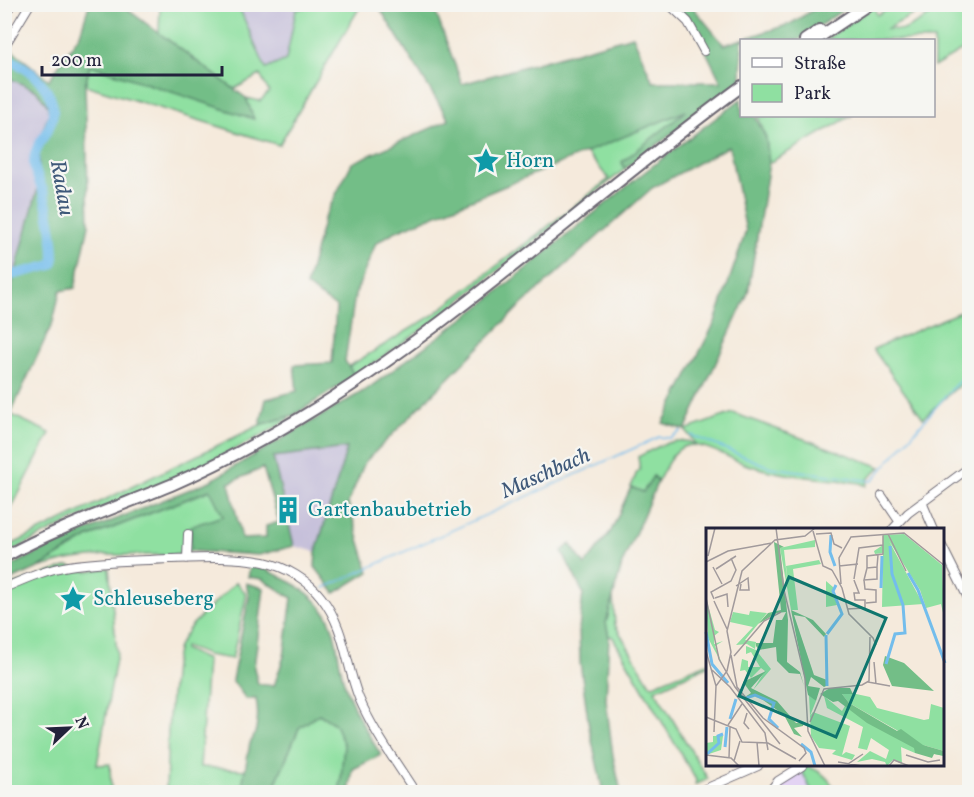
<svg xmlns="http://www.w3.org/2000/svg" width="974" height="797" font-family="Vollkorn,serif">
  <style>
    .built { fill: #e3d3f3 }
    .industrial { fill: #c6c0da }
    .green { fill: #8fe0a1; stroke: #58816e; stroke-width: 1.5 }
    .forest { fill: #73be87; stroke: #4a7061; stroke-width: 1.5; fill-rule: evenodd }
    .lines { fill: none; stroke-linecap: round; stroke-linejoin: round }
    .stream { stroke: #73bdec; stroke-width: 1.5 }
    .river { stroke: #73bdec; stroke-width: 10 }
    .minor-casing { stroke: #6c6873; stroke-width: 10 }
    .highway-casing { stroke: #6c6873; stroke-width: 14 }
    .minor { stroke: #fff; stroke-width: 8 }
    .highway { stroke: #fff; stroke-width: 10 }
    .rail { stroke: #22223b; stroke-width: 1.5 }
    .labels { text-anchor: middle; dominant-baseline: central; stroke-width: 4.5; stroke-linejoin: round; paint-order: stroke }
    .culture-label { font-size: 21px; fill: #0d838f; stroke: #f6f6f2; text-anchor: start }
    .water-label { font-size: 22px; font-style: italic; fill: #3e5879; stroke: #f6f6f2 }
    .inset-river { fill: none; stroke: #73bdec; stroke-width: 3 }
    .inset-road { fill: none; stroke: #a19a9c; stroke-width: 1.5 }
    .view { fill: #0f766e; fill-opacity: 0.15; stroke: #0f766e; stroke-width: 3 }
    .inset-edge { fill: none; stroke: #22223b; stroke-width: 3 }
  </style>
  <rect width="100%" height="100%" fill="#f6f6f2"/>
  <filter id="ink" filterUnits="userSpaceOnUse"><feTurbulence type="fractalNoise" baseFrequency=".0167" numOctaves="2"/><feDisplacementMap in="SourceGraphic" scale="12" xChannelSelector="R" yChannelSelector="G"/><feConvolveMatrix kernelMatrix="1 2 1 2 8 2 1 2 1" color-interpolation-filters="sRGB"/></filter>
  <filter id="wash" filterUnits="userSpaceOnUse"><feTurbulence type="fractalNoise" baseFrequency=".008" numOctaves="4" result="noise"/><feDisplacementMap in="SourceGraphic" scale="24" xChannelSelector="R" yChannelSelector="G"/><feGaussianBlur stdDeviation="1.35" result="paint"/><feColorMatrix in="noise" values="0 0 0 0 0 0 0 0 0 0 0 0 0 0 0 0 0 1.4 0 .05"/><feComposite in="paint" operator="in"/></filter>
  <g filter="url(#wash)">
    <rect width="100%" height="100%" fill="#f5eadc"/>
    <path class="built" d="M802 771 812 792H774L790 776Z"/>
    <path class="industrial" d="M238 5H312L296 11 286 60 266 69Z
      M4 75 37 91 48 106 49 114 39 139V184L13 281 4 280Z
      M347 448 316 552 294 546 273 457Z"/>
    <path class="green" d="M160 5H238L266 69 286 60 296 10 312 5H361L279 145 85 85 90 64 253 118 246 98 260 101 269 92 260 75 234 89 159 33Z
      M894 5H930L887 29 904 30 949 5H969V46L934 67V40H825L874 6 877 15Z
      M688 110 622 162 625 169 437 319 355 376 348 367 433 315 609 179 586 152Z
      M758 116H851L769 163 766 138Z
      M969 308V379L956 388 923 418 873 349Z
      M733 413 881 467 869 478 866 486 860 483C824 478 786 477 751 466 733 461 703 441 686 446 671 450 665 470 658 481L654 476 643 493 631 487 637 472 640 470 638 457C657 447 675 435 696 444L685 430Z
      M10 414 50 433 9 513 4 508V426Z
      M294 415C269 433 242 446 214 459 145 492 72 517 5 555L4 535 11 545 260 425Z
      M211 490 224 517 191 551H181L179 555H105L67 560 38 568 89 537Z
      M68 566 87 571 109 568 117 653 97 765 110 764 111 792H5L4 588Z
      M236 582 245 592 246 598 232 659 207 655 185 646 184 649 207 660 200 767 246 770 258 792H166L168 729 174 665 178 646 191 626Z
      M613 597 615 625 650 684 653 685 707 663V666L655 690 708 779 695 785 696 780 612 636 609 637 606 623Z
      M319 714 335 724 344 745 340 789 344 792H272L299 728Z
      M804 766C820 769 830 779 836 792H812L802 771Z"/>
    <path class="forest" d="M382 4 433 5 462 84 633 36 653 82H721L690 19 669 5H691L724 45 790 24 821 5H850L799 40H742L741 82 625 169 622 162 686 111 394 232 376 243 355 295 345 361 355 376 294 415 260 425 266 399 297 391 294 365 332 363 336 307 306 286 324 218 352 163 449 120 379 7Z
      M89 5H120L124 7 246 98 254 119 90 65 85 85 89 225 75 288 60 291 53 322 5 426V331L13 281 39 184V139L49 114 48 106 37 91 5 76V56L9 48 49 80 80 34Z
      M741 99 742 116H755L766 138 769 163 748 293 685 430 663 423 715 322 746 231 729 146 652 188 518 308 365 462 348 503 369 572 335 593 315 567 316 552 347 448 273 457 294 546 259 555 191 551V526L223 516 210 490 89 537 38 568 5 583V569L55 544 210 481 367 389 479 307 642 174ZM263 468 279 522 266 526V538L242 539 229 483Z
      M653 476 658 481 622 564 606 623 609 637 606 700 613 756 621 792H603L589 727 580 662 579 629 583 593 562 551 570 544 585 565 611 531 631 487 643 492Z
      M251 562C278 576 310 587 326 614 339 635 337 662 345 685 353 710 367 732 381 755L353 769 349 792H344L340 789 344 745 335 724 319 714 299 728 272 792H241L250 743C258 733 259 712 256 699H246L232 680 249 597 246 583 264 588 254 668 258 684 274 686 284 656 292 598 262 579 248 577Z"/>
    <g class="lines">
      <path class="stream" d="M691 435 770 467 872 481 956 384 970 374
        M324 588 659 437 670 438 681 431"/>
      <path class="river" d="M4 58C29 65 61 94 51 122 46 137 33 147 34 164 35 174 41 184 44 194 49 214 54 237 54 258L52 265 4 277"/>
    </g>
  </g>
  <g filter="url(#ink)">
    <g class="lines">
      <defs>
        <path id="minor" d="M669 4 688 22 704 51
          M4 47 30 4
          M882 496 899 521
          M922 502 934 530
          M892 530 908 513 970 467
          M942 546 970 602
          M187 559 188 534
          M4 588C25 579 47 569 69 566 102 561 135 561 169 559 200 558 233 556 264 562 286 567 308 580 321 597 346 629 345 663 359 698 373 731 396 762 415 792
          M698 792 758 766
          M769 792 778 781 802 766"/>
        <path id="highway" d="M805 40 820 30
          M815 40 869 4
          M4 557C57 528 115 508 171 485 215 466 258 443 300 418 457 323 593 195 742 86"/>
      </defs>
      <use href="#minor" class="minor-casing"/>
      <use href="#highway" class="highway-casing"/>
      <use href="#minor" class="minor"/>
      <use href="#highway" class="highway"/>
      <path class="rail" d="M4 24 16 4"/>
    </g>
  </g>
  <defs>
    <symbol id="sight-bare" viewBox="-9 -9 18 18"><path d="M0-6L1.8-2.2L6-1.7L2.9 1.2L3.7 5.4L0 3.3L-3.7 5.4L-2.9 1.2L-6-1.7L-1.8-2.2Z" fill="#0f9aa8" stroke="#f6f6f2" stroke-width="2.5" paint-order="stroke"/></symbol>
    <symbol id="building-bare" viewBox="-9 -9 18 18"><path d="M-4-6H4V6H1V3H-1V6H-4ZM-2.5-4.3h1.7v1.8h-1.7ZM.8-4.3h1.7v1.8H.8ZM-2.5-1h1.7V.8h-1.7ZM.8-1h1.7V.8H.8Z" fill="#0f9aa8" stroke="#f6f6f2" stroke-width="2.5" paint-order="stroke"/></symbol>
  </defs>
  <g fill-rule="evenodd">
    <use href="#sight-bare" x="467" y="142" width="38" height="38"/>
    <use href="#building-bare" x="269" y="491" width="38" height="38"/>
    <use href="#sight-bare" x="54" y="580" width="38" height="38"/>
  </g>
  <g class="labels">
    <g class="culture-label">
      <text x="506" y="161">Horn</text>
      <text x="308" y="510">Gartenbaubetrieb</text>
      <text x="93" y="599">Schleuseberg</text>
    </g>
    <g class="water-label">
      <text transform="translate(61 188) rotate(80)">Radau</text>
      <text transform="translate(546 474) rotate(-24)">Maschbach</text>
    </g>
  </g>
  <g transform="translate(706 528)">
    <rect width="238" height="238" fill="#f5eadc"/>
    <path d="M198 6 236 37 238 89 235 76 220 80 214 62 183 13 217 76 176 79 177 25 169 26 168 23 177 17V7ZM109 12V19L78 22 82 60 80 38 113 32 115 36 87 41 92 82H85L74 20ZM120 53 127 59 131 77 120 79ZM0 70 9 102 13 104 8 108V116L17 113 9 118 16 136 2 110ZM44 83 61 85 39 112 50 114 49 121 41 116 30 117 47 99 24 94 27 84 43 87ZM40 118 50 122 65 141 47 162 59 143 55 140 45 150 39 142 34 143 36 131 42 133V139H54L45 124 40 126ZM141 164 164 169 171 180 218 192 223 191 225 176 238 180V223L217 217 143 175 136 166ZM103 167 110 173 104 188 107 184 144 198 136 227 140 224 149 227 146 232 126 226 130 222 113 220 105 208ZM118 168 136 183 140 176 238 228 210 222 209 225 195 219 196 236 187 232 181 238 179 234 166 231 151 234 164 223 180 231 183 222 165 210 161 222 152 220 157 199 121 180ZM7 208H17L15 222 0 227V215L7 214Z" fill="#8fe0a1"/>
    <path d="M68 14 78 19 74 20 82 92 81 134 94 144 98 158 94 146 83 145 71 133 70 119 53 122 50 118V115H67L70 92H76L80 84 71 85 52 96 62 85 75 82ZM85 82 107 92 120 106 118 109 99 89 88 87 108 147 121 152 122 157 118 159 105 149 102 158 114 160 110 173 102 167ZM179 128 198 135 228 163 186 158 177 137ZM60 143 45 160 71 173 90 195 98 194 97 198 88 200 96 209 88 206 78 187 57 172 48 167 39 169 45 165 37 154ZM124 160H144L147 166H136L143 175 191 203 195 201 217 217 238 223V228L228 226 226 230 209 225 208 220 161 195 132 173 127 174 114 166Z" fill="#73be87"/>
    <path class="inset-river" d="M125 7 124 24 129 38M202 45 212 62 239 135M175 60 176 28M0 104 6 136 22 155M121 106 136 86 127 63 130 57M120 107 121 158M180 136 189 106 199 105 197 77 186 46 184 18M40 170 49 167 68 175 63 191 72 200M24 191 30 171M95 216 105 224 109 238M19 219 21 199M1 226 13 215 12 208 17 206"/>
    <path class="inset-road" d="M70 0 78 62 99 150 102 203 119 238M107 3 117 38 126 42M110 6 125 5 128 16 136 20M182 6 200 43M172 27 171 39 161 40V28L177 26V7M2 28 9 0M0 34 22 23 66 15M133 38 152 36M7 39 16 56M161 40 158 52 171 51V39M10 41 30 28M126 42 136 60 143 86 167 110 170 117M148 51 153 20 177 17M158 52 159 61 170 62V74L160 75M135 56 133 30 145 9 198 5 239 38M30 58 42 50 43 62H34L35 56M0 70 13 131 29 159 74 216M9 70 21 66 22 79M8 71 5 64 25 53 30 42 25 30M8 73 21 101M141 81 159 80V72H149L148 65H153L148 52M0 123 10 158 8 204M25 127 31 159 57 190 98 220 100 225 93 233M28 128 58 93 75 84M168 134 170 156M6 142 24 159 59 205 62 222M162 154 184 158M10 158 21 143 25 124 21 103 36 43 69 12 99 8 109 0M41 185 38 195 43 201M0 189 30 201 36 214 62 215 90 231M104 194 118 161 156 157 163 153 164 109M22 197 36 176M51 214 53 238M0 227 25 230 33 238M200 227 222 234 234 232M23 230 24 199M28 233 34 213M132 234 156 238M139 238 157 226M183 238 188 232 203 238"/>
    <path class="view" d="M83 49 180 90 130 209 33 168Z"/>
    <rect width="238" height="238" class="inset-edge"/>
  </g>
  <rect width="974" height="797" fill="none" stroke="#f6f6f2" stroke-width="24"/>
  <rect x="740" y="39" width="195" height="78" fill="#f6f6f2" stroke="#a1a1a9" stroke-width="1.5"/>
  <rect x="752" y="58" width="30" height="9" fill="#ffffff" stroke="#a1a1a9" stroke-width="1.5"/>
  <text x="794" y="69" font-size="18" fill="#22223b">Straße</text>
  <rect x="752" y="84" width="30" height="18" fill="#8fe0a1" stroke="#a1a1a9" stroke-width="1.5"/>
  <text x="794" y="99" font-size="18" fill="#22223b">Park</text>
  <g transform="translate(69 728) rotate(67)" stroke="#f6f6f2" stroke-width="4.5" paint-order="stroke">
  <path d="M0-4.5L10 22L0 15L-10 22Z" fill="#22223b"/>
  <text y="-9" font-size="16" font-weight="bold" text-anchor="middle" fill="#22223b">N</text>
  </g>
  <path d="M42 66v9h180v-9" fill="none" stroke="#22223b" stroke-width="3"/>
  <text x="51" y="66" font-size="18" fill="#22223b" stroke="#f6f6f2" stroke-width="4.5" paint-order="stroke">200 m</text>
</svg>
